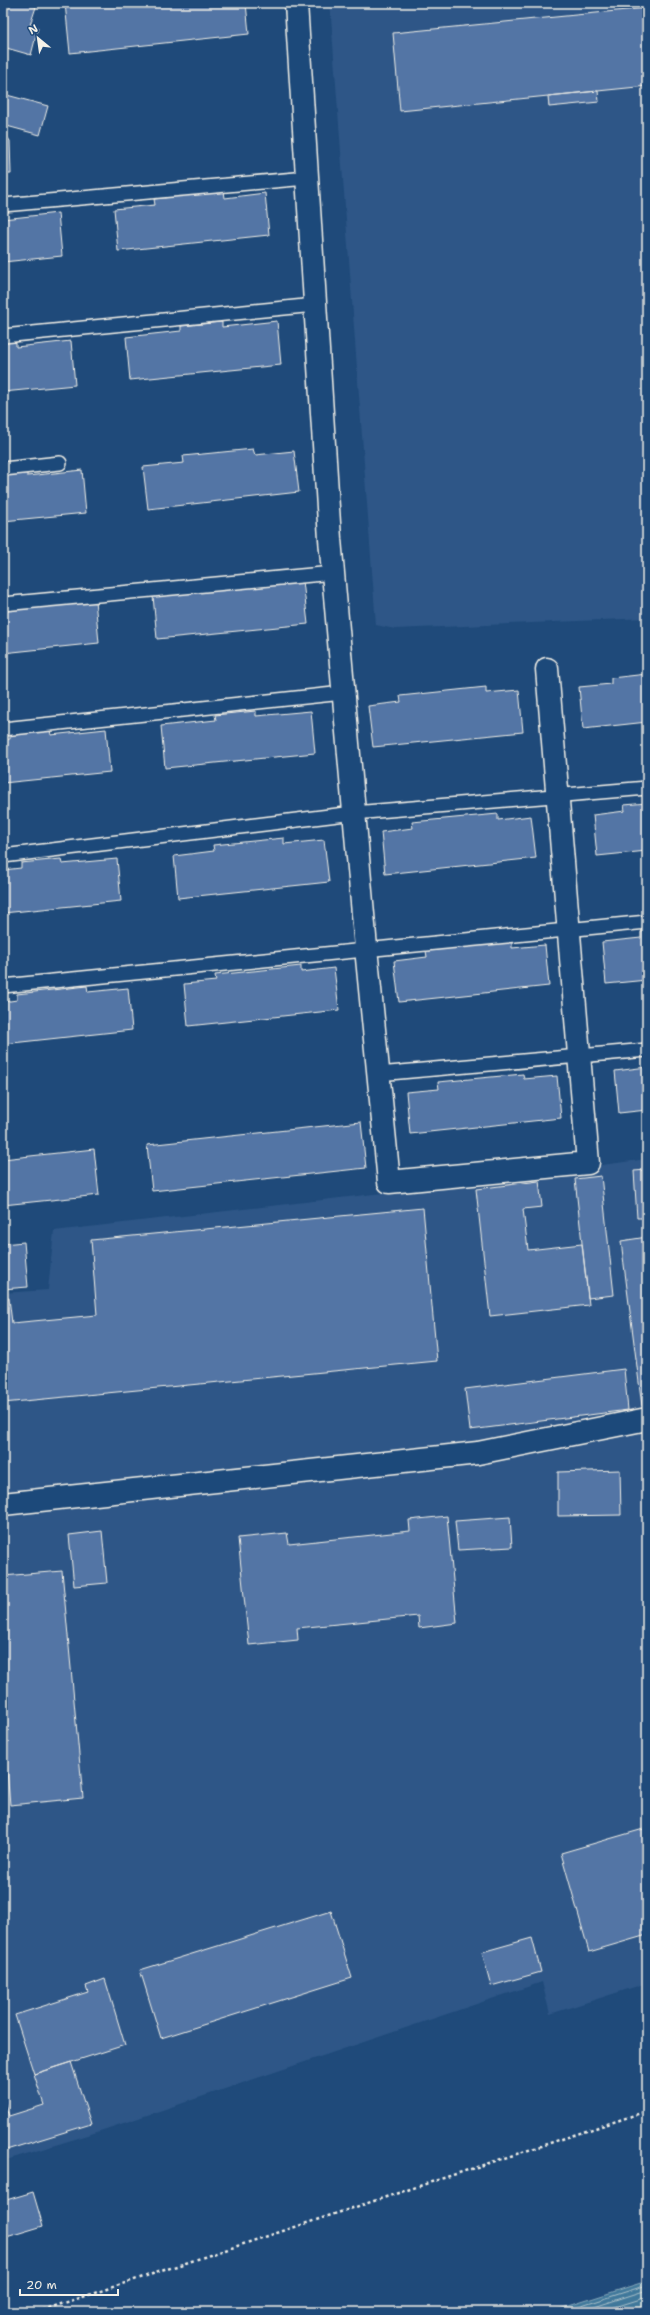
<svg xmlns="http://www.w3.org/2000/svg" width="650" height="2315" font-family="'Shantell Sans',sans-serif">
  <style>
    .built { fill: #2e5787 }
    .water { fill: #40789b; stroke: #88a8ba }
    .lines { fill: none; stroke-linecap: round; stroke-linejoin: round }
    .shore { stroke: #acc1c9; stroke-width: 1 }
    .building { fill: #5275a5; stroke: #f4f1e8 }
    .lane-casing { stroke: #f4f1e8; stroke-width: 16 }
    .street-casing { stroke: #f4f1e8; stroke-width: 25 }
    .path { stroke: #f4f1e8; stroke-width: 2.5; stroke-dasharray: 3 3; stroke-linecap: butt }
    .lane { stroke: #1f4a7a; stroke-width: 13 }
    .street { stroke: #1f4a7a; stroke-width: 22 }
  </style>
  <rect width="100%" height="100%" fill="#1f4a7a"/>
  <filter id="ink" filterUnits="userSpaceOnUse"><feTurbulence type="fractalNoise" baseFrequency=".025" numOctaves="2"/><feDisplacementMap in="SourceGraphic" scale="8" xChannelSelector="R" yChannelSelector="G"/><feConvolveMatrix kernelMatrix="1 2 1 2 8 2 1 2 1" color-interpolation-filters="sRGB"/></filter>
  <g filter="url(#ink)">
    <path class="built" d="M330 3H647V618L395 629 376 625Z
      M647 1159V1983L550 2014 542 1982 88 2135 3 2161V1293L48 1290 54 1231 461 1184Z"/>
    <path class="water" d="M647 2281V2312H550Z"/>
    <g class="lines">
      <path class="shore" d="M563 2312 647 2285
        M579 2312 647 2290
        M599 2312 647 2297"/>
    </g>
    <path class="building" d="M3 3H24L36 7 30 25 38 28 31 55 3 47Z
      M65 3H246L249 34 70 53Z
      M647 8V86L400 111 393 33Z
      M598 91 599 102 549 107 548 96Z
      M3 94 48 106 40 135 3 125Z
      M3 131 10 141 11 174H3Z
      M224 191 225 198 265 193 269 235 118 251 114 209 155 205 154 199Z
      M58 213 62 256 3 262V215V219Z
      M277 321 281 365 130 380 126 337 181 331V326L222 322V327Z
      M71 341 75 385 3 392V343L16 342V347Z
      M253 449 255 455 294 451 299 492 148 509 143 467 184 463 183 456Z
      M82 470 86 513 3 521V473L27 471V476Z
      M303 581 308 624 157 639 153 596Z
      M95 600 99 643 3 653V604Z
      M647 674V722L583 729 579 687 611 684V678Z
      M486 687V693L519 690 523 732 373 747 368 706 401 702 400 696Z
      M256 711V716L311 711 315 753 165 768 161 726 216 720 215 715Z
      M106 729 110 772 3 783V740L10 739V734L50 730 51 735Z
      M647 803V851L597 856 593 815 625 811 624 805Z
      M498 814V820L531 816 536 858 385 874 381 832 413 828 412 822Z
      M284 838V844L324 840 329 882 178 898 174 856 214 851 213 845Z
      M61 859 62 864 117 859 121 901 3 913V870L21 868V863Z
      M647 931V980L606 984 602 942 641 938V932Z
      M512 942V948L545 945 549 986 399 1002 394 961 427 957 426 951Z
      M301 966V972L334 968 339 1010 188 1026 184 984 216 981 215 975Z
      M87 986 88 992 128 988 132 1030 3 1044V1002L17 1000V994Z
      M647 1067V1110L619 1113 615 1071Z
      M523 1074 524 1079 557 1076 561 1118 410 1134 406 1092 439 1089 438 1082Z
      M361 1122 366 1168 152 1191 147 1145Z
      M94 1149 99 1195 3 1205V1159Z
      M647 1170V1218H637L634 1171Z
      M601 1176 614 1295 588 1298 575 1179Z
      M539 1181 542 1207 523 1209 528 1250 582 1244 589 1305 490 1316 476 1189Z
      M423 1208 437 1361 3 1403V1299L9 1298 12 1323 97 1315 91 1240Z
      M647 1237V1405L642 1406 621 1241Z
      M24 1242 28 1287 3 1289V1244Z
      M624 1369 628 1410 470 1430 465 1389Z
      M620 1470 621 1515 558 1516V1472Z
      M447 1516 457 1623 419 1628 418 1616 297 1628 298 1640 249 1645 238 1538 287 1533 289 1544 410 1531 409 1520Z
      M510 1517 512 1547 458 1550 455 1521Z
      M102 1531 107 1583 74 1586 69 1535Z
      M62 1571 83 1798 10 1805 3 1725V1576Z
      M647 1828V1935L589 1952 561 1853Z
      M331 1911 352 1978 161 2038 140 1970Z
      M532 1938 541 1972 491 1986 482 1952Z
      M105 1979 125 2045 34 2074 15 2015 88 1992 86 1986Z
      M71 2062 91 2124 3 2151V2098L9 2116 44 2105 34 2074Z
      M33 2192 43 2226 3 2238V2201Z"/>
    <g class="lines">
      <defs>
        <path id="lane" d="M3 205 307 178
          M3 336 315 305
          M3 469 60 463
          M3 604 333 573
          M3 729 343 693
          M3 856 354 813 647 788
          M3 986 647 922
          M378 1074 647 1050"/>
        <path id="street" d="M296 3 330 539 366 948 389 1182 588 1163 547 669
          M3 1504 478 1453 647 1419"/>
      </defs>
      <use href="#lane" class="lane-casing"/>
      <use href="#street" class="street-casing"/>
      <path class="path" d="M37 2312 647 2111"/>
      <use href="#lane" class="lane"/>
      <use href="#street" class="street"/>
    </g>
  </g>
  <rect width="650" height="2315" fill="none" stroke="#1f4a7a" stroke-width="16"/>
  <rect x="8" y="8" width="634" height="2299" fill="none" stroke="#f4f1e8" stroke-width="1.5" filter="url(#ink)"/>
  <g transform="translate(38 38) rotate(331)" stroke="#1f4a7a" stroke-width="3" paint-order="stroke">
  <path d="M0-3L7 15L0 10L-7 15Z" fill="#f4f1e8"/>
  <text y="-6" font-size="11" font-weight="bold" text-anchor="middle" fill="#f4f1e8">N</text>
  </g>
  <path d="M20 2289v6h98v-6" fill="none" stroke="#f4f1e8" stroke-width="2"/>
  <text x="26" y="2289" font-size="12" fill="#f4f1e8" stroke="#1f4a7a" stroke-width="3" paint-order="stroke">20 m</text>
</svg>
